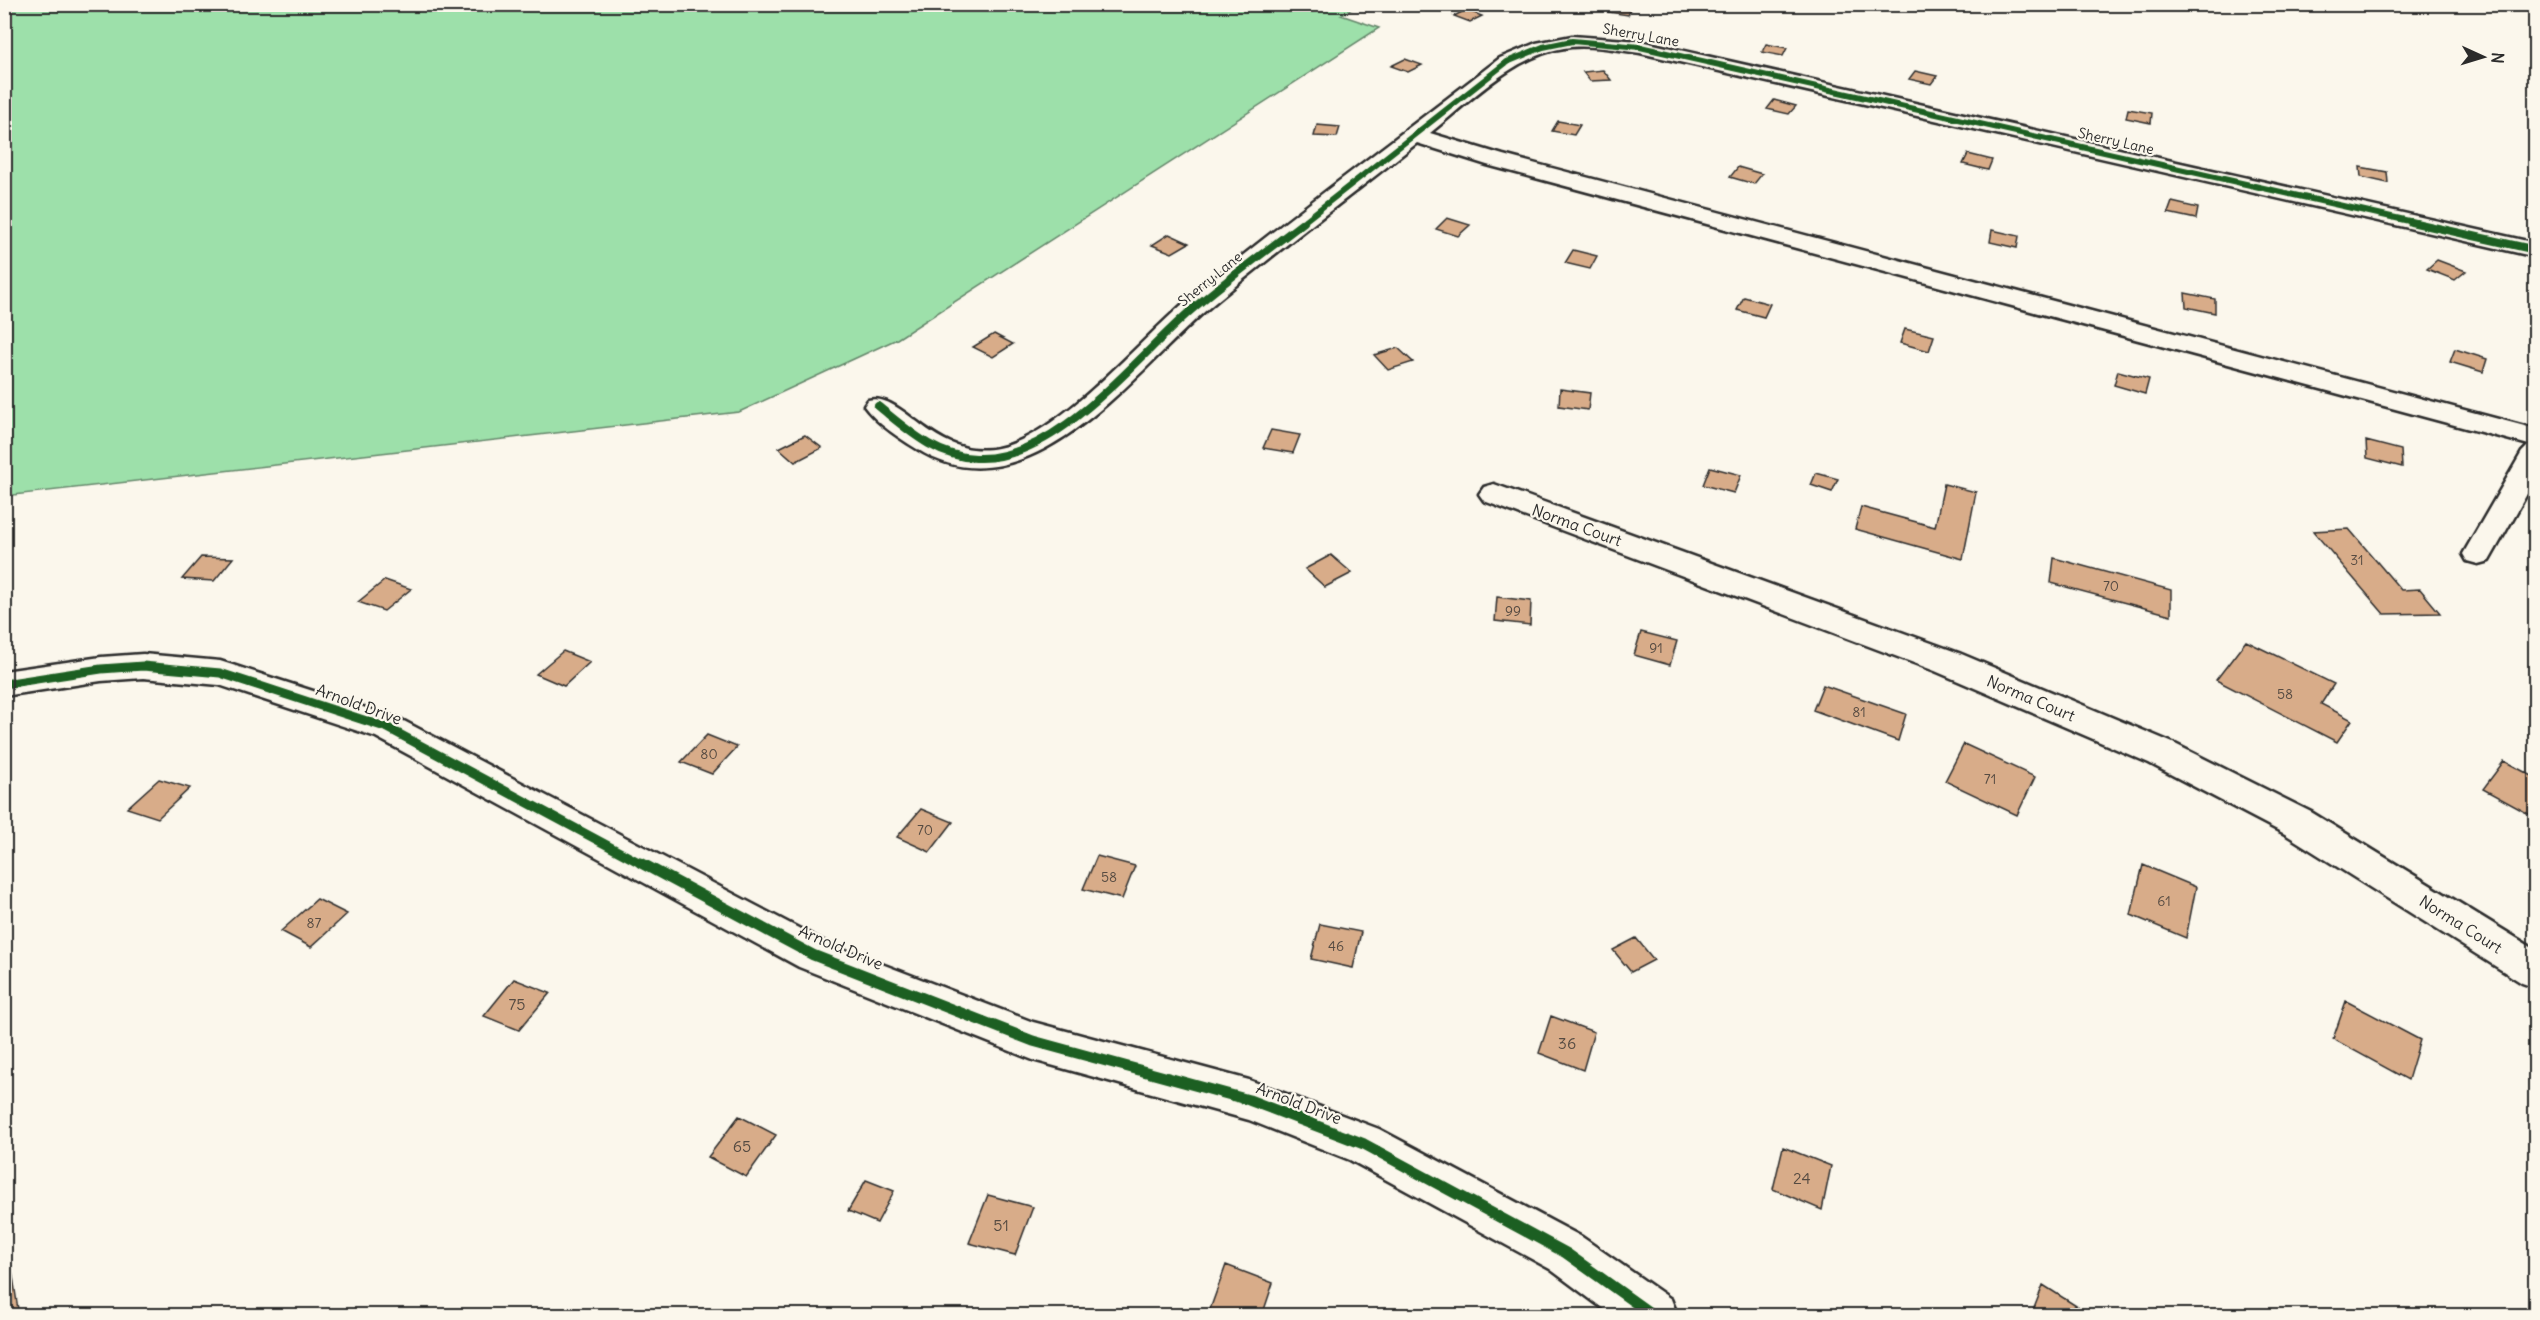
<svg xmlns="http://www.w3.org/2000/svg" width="2540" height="1320" font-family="Delius,sans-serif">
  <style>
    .green { fill: #9de0aa; stroke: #64866a; stroke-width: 1.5 }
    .building { fill: #d8ac89; stroke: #2b2b2b; stroke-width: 1.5 }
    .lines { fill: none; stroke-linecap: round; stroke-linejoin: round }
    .street-casing { stroke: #2b2b2b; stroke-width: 5 }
    .street { fill: #fbf7ec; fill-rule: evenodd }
    .cycleway-far3-casing { stroke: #fbf7ec; stroke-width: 8 }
    .cycleway-far2-casing { stroke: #fbf7ec; stroke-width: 10 }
    .cycleway-far1-casing { stroke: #fbf7ec; stroke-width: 13 }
    .cycleway-casing { stroke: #fbf7ec; stroke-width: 15 }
    .cycleway-far3 { stroke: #1b5e20; stroke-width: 6 }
    .cycleway-far2 { stroke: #1b5e20; stroke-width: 8 }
    .cycleway-far1 { stroke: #1b5e20; stroke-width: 9 }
    .cycleway { stroke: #1b5e20; stroke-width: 11 }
    .labels { text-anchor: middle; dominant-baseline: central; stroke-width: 4.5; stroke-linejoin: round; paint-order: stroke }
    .far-street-label { font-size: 14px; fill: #2b2b2b; stroke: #fbf7ec }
    .number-label { font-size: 14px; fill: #564b42 }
    .street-label { font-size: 16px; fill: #2b2b2b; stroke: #fbf7ec }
    .near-number-label { font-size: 16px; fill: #564b42 }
  </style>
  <rect width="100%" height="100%" fill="#fbf7ec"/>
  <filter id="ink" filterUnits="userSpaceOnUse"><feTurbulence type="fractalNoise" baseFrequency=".0167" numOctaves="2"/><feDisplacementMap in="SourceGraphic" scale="12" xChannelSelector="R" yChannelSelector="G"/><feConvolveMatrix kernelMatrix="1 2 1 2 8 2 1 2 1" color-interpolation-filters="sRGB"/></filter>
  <g filter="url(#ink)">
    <path class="green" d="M1360 4 1341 15 1379 28 897 339 739 412 5 496V5Z"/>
    <path class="building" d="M1612 4H1614L1632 7 1628 15 1608 12Z
      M1911 4H1954L1916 8Z
      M1466 10 1482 16 1470 22 1454 16Z
      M1766 44 1787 48 1783 56 1762 52Z
      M1405 59 1422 65 1408 72 1391 66Z
      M1603 70 1611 80 1590 81 1583 72Z
      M1915 71 1937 76 1931 84 1909 79Z
      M1774 100 1796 106 1789 114 1767 109Z
      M2128 109 2152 113 2151 123 2126 118Z
      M1558 121 1580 125 1574 135 1552 131Z
      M1317 125 1340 127 1337 137 1314 136Z
      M1968 154 1992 160 1988 170 1963 164Z
      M1738 167 1762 174 1754 184 1730 177Z
      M2360 167 2387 172 2388 183 2361 177Z
      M2172 202 2198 208 2196 219 2168 213Z
      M1447 218 1470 225 1458 236 1436 229Z
      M1992 230 2019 236 2017 248 1990 242Z
      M1169 234 1189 243 1172 253 1152 245Z
      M1573 250 1597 256 1590 269 1565 263Z
      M2437 260 2466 271 2455 280 2427 269Z
      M2185 293 2215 299V313L2186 307Z
      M1744 297 1770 304 1764 317 1737 310Z
      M1905 329 1934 336 1929 351 1900 343Z
      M994 334 1013 344 993 357 973 347Z
      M1398 348 1413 362 1388 370 1374 355Z
      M2455 349 2487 359 2483 372 2450 362Z
      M2118 371 2149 379 2145 394 2114 385Z
      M1560 389 1590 393 1588 410 1559 406Z
      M1271 430 1300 435 1293 453 1263 448Z
      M805 435 822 448 795 462 779 448Z
      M2366 441 2401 450 2402 467 2367 458Z
      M1710 467 1741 475 1734 493 1703 485Z
      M1816 473 1838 479 1832 492 1811 485Z
      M1944 484 1976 492 1963 559 1855 529 1861 507 1935 527Z
      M2349 529 2401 590 2420 589 2440 613 2384 614 2313 531Z
      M1331 555 1352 573 1325 587 1305 569Z
      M201 557 233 558 214 581 182 579Z
      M2054 558 2171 590V615L2051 583Z
      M385 580 411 589 384 611 358 602Z
      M1497 597 1531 601 1530 625 1495 621Z
      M1641 632 1677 641 1670 665 1634 655Z
      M2246 641 2334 684 2321 704 2352 720 2337 742 2216 680Z
      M563 651 590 662 564 686 536 674Z
      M1823 685 1906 714 1898 741 1813 710Z
      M707 735 737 747 712 774 681 762Z
      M1964 744 2035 777 2017 815 1945 781Z
      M2504 761 2536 778V818L2483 789Z
      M159 779 190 788 158 818 127 808Z
      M921 809 953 822 930 852 897 837Z
      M1097 856 1135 866 1122 899 1083 889Z
      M2143 865 2196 887 2186 938 2131 915Z
      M317 899 347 914 311 947 281 931Z
      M1320 924 1361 932 1353 968 1311 959Z
      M1636 938 1654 960 1631 972 1613 950Z
      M514 979 550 993 519 1030 484 1016Z
      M2346 1001 2420 1040 2408 1080 2333 1039Z
      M1551 1016 1594 1032 1583 1070 1539 1053Z
      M739 1116 776 1135 746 1177 708 1157Z
      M1783 1147 1831 1166 1822 1210 1773 1189Z
      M866 1180 894 1191 877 1223 848 1211Z
      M988 1195 1033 1207 1015 1255 969 1243Z
      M8 1244 19 1316H4V1246Z
      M1226 1265 1273 1283 1262 1316 1208 1315Z
      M2043 1285 2092 1316H2031Z"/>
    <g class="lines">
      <defs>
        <path id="street" d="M1572 36 1640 41 2536 243V257L1640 53C1617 50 1594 45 1571 47 1515 53 1472 100 1430 133L1503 155 2536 429V478L2489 561 2478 564 2467 561 2463 554 2522 452 2529 445 1487 165 1417 143C1349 197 1278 250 1211 306 1136 369 1028 520 917 449 899 438 876 423 864 406L868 400C903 391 934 461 998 448 1063 434 1140 339 1192 296 1293 214 1398 137 1500 58L1536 43Z
          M1494 484 1959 653 2173 743 2311 812 2536 950V988L2522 983 2285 834 2149 763 1935 671 1484 501 1479 494 1484 487Z
          M143 654 220 661 400 719 827 943 1033 1022 1249 1080 1379 1129 1582 1237 1671 1299 1678 1316H1613L1550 1269 1350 1160 1249 1120 1033 1060 799 967 376 737 219 685 143 678 101 681 4 696V671L101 657Z"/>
      </defs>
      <use href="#street" class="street-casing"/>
      <use href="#street" class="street"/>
      <defs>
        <path id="cycleway-far3" d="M1302 223 1507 62 1543 47 1572 41 1640 47 2418 223"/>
        <path id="cycleway-far2" d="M2411 222 2536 250
          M878 406C908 430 936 457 976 458 1055 462 1134 360 1189 312 1226 280 1265 252 1304 222"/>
        <path id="cycleway-far1" d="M4 684 101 669 143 666 220 673 388 728 644 865"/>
        <path id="cycleway" d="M641 863 813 955 1033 1041 1249 1100 1364 1144 1566 1253 1654 1316"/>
      </defs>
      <use href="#cycleway-far3" class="cycleway-far3-casing"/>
      <use href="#cycleway-far2" class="cycleway-far2-casing"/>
      <use href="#cycleway-far1" class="cycleway-far1-casing"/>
      <use href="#cycleway" class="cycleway-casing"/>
      <use href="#cycleway-far3" class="cycleway-far3"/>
      <use href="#cycleway-far2" class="cycleway-far2"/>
      <use href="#cycleway-far1" class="cycleway-far1"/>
      <use href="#cycleway" class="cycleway"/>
    </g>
  </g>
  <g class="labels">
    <g class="far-street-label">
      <text transform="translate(1641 35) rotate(10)">Sherry Lane</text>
      <text transform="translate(2116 141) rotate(13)">Sherry Lane</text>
      <text transform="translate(1210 279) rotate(-39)">Sherry Lane</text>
    </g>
    <g class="number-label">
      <text x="2357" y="560">31</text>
      <text x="2111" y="586">70</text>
      <text x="1513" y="611">99</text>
      <text x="1656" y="648">91</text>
      <text x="2285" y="694">58</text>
      <text x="1859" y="712">81</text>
      <text x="709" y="754">80</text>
      <text x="1990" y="779">71</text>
      <text x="925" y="830">70</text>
      <text x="1109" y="877">58</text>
      <text x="2164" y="901">61</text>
      <text x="314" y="923">87</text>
      <text x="1336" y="946">46</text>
    </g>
    <g class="street-label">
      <text transform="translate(1577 525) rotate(20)">Norma Court</text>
      <text transform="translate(2031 698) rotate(23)">Norma Court</text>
      <text transform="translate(359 704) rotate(20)">Arnold Drive</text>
      <text transform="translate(2461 924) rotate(32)">Norma Court</text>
      <text transform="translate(841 947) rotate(23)">Arnold Drive</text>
      <text transform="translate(1299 1103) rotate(21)">Arnold Drive</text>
    </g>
    <g class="near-number-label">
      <text x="517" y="1004">75</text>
      <text x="1567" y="1043">36</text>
      <text x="742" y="1146">65</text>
      <text x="1802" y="1178">24</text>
      <text x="1001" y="1225">51</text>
    </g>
  </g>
  <rect width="2540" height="1320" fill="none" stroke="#fbf7ec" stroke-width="24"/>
  <rect x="12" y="12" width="2516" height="1296" fill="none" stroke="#2b2b2b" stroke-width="2" filter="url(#ink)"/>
  <g transform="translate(2483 57) rotate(94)" stroke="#fbf7ec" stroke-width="4.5" paint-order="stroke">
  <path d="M0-4.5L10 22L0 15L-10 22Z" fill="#2b2b2b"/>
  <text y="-9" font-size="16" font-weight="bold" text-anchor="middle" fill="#2b2b2b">N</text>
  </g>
</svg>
